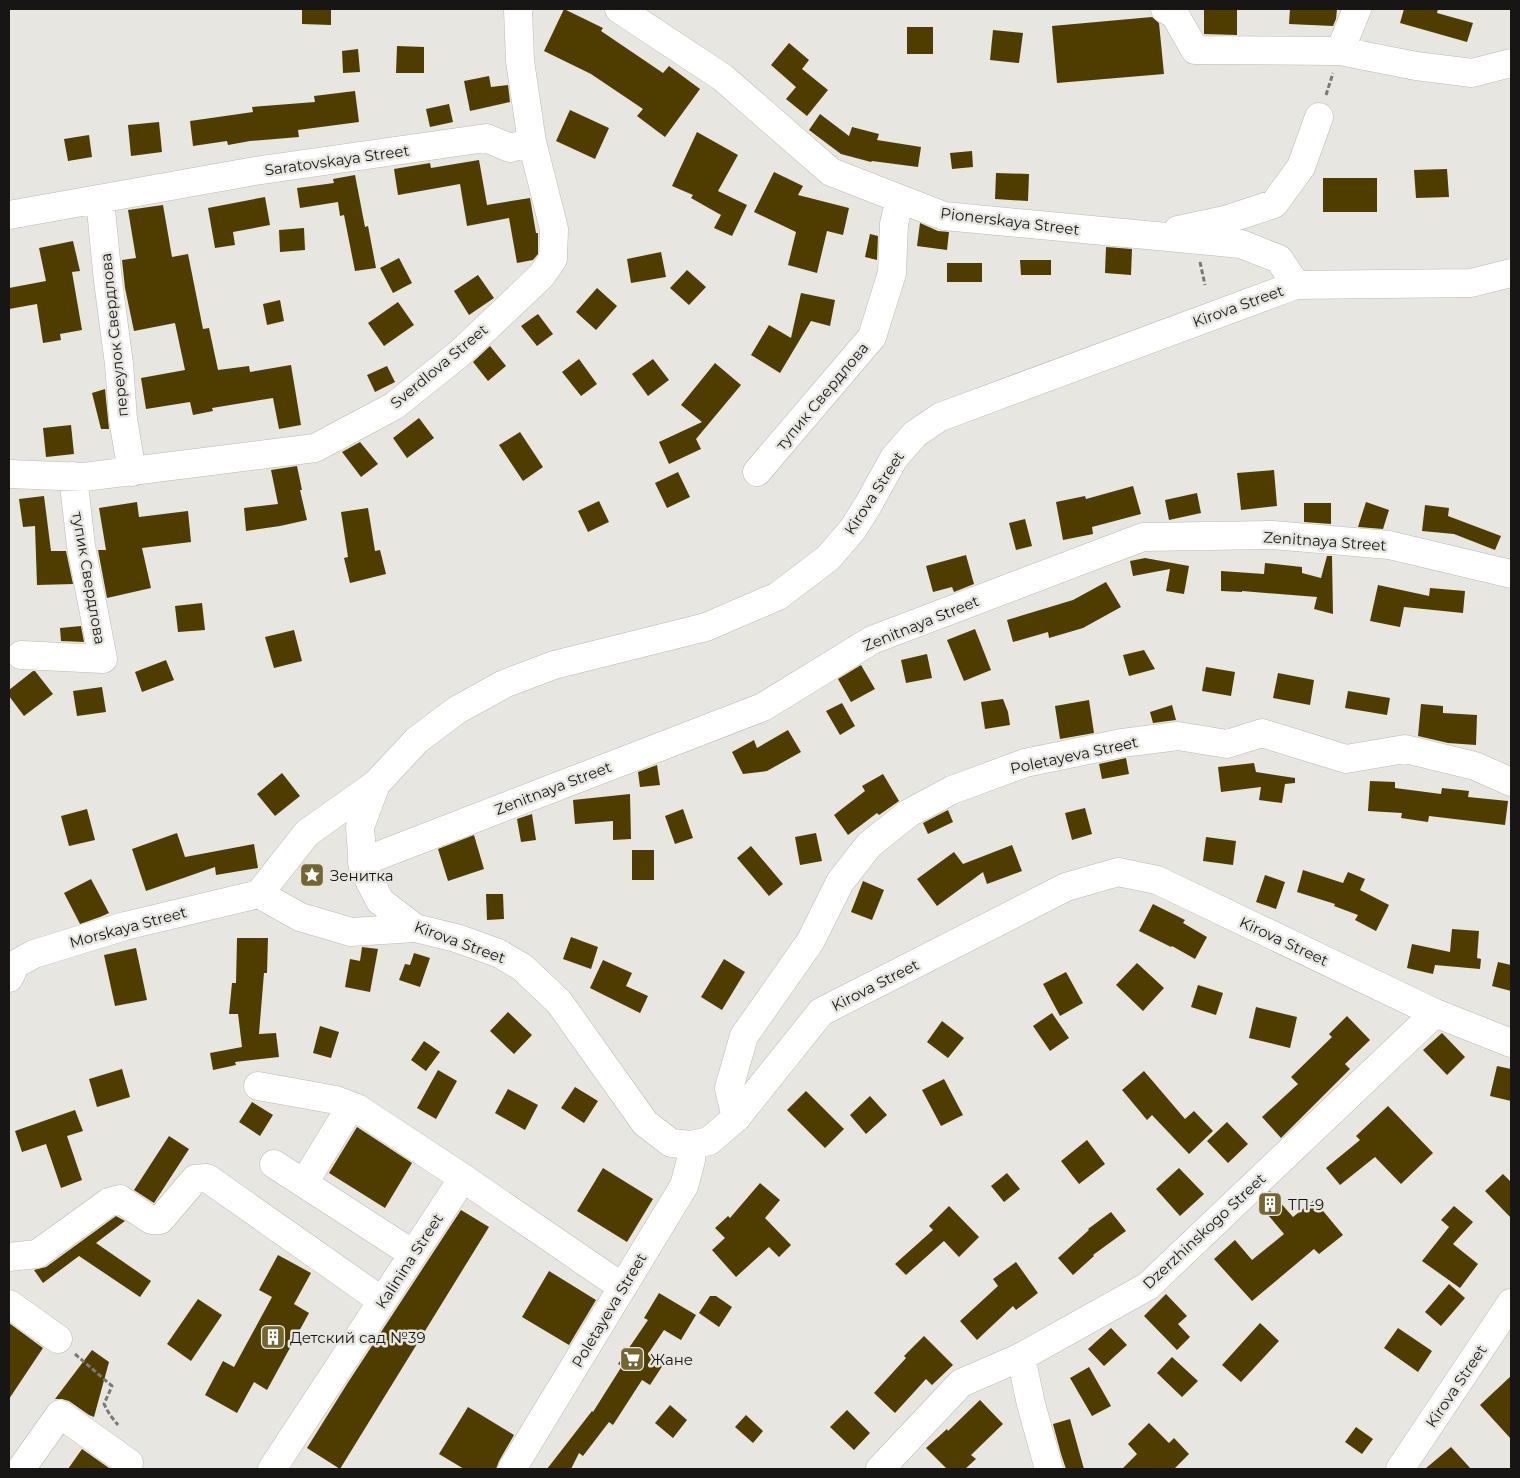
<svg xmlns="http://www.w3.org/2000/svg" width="1520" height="1478" font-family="Montserrat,sans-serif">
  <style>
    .building { fill: #4f3d00 }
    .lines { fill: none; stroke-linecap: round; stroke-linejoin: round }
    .minor-casing { stroke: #bab8b3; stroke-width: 29 }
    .major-casing { stroke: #bab8b3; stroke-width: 29 }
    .path { stroke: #7b7975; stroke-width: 3; stroke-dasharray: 5 2.5; stroke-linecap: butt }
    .minor { stroke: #fff; stroke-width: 28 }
    .major { stroke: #fff; stroke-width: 28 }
    .labels { text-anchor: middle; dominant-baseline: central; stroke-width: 5; stroke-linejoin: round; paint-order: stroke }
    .street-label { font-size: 15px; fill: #171614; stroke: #e8e6e0 }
    .poi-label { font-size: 15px; fill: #171614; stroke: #e8e6e0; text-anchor: start }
  </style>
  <rect width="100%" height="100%" fill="#e8e6e0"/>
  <path class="building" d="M302 9H331V25L302 24Z
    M564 9 603 28 601 31 663 73 669 66 700 89 665 137 637 116 643 109 591 74 544 51Z
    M1204 9H1237V35L1204 34Z
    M1290 9H1337L1336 19 1333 26 1289 24Z
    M1404 9H1438L1437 13 1473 23 1467 42 1400 23Z
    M1152 17 1159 23 1164 74 1057 83 1052 26Z
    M907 27H933V54H907Z
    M993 30 1023 33 1019 63 990 60Z
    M789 43 809 60 802 69 828 90 807 116 786 99 796 87 771 65Z
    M397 46 424 47V73H396Z
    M358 49 360 72 343 73 342 51Z
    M489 76 491 87 508 85 510 102 470 111 464 81Z
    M355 91 359 122 298 130 299 137 250 141 228 145 227 141 193 146 190 121 253 112 252 107 315 102 314 96Z
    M449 104 453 122 430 127 426 109Z
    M570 110 609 128 595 159 556 141Z
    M820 114 849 136 852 127 879 134 877 140 921 147 918 167 872 161 871 162 841 154 809 130Z
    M159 122 162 152 131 156 128 125Z
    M697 132 738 155 718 191 747 205 732 236 714 228 721 215 691 198 693 195 672 186Z
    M89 135 92 157 68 161 64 139Z
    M972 151 973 167 952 169 950 153Z
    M479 160 487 205 530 198 536 233H538V254L533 260 517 263 509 218 467 226 460 184 398 195 394 169 430 163 431 168Z
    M1447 169 1449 197 1416 198 1414 170Z
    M774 172 803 186 798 195 849 208 843 235 827 231 817 273 788 265 796 232 754 212Z
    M996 173 1029 174 1028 201 995 199Z
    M355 175 365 227 368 226 376 268 355 271 344 215 340 216 338 202 300 208 297 188 334 183 333 179Z
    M1323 178H1377V212H1323Z
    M265 197 270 225 233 232 235 245 215 248 208 208Z
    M163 205 172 257 188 254 203 329 209 328 218 370 249 366 250 372 291 365 301 425 279 429 273 398 212 408 213 411 193 415 190 402 146 409 141 378 185 370 175 323 134 331 125 288 122 260 136 258 128 210Z
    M920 223 938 231 949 232 947 250 917 246Z
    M304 228 305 250 280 252 279 230Z
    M870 234 878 236 877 260 865 257Z
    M73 241 80 271 72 272 82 330 60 334 61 340 43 343 37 304 9 309V288L46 281 39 248Z
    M1106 247 1132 249 1131 275 1105 273Z
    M661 252 666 277 631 283 627 259Z
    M399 258 412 283 393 293 380 268Z
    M1020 260H1051V275H1021Z
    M947 263H982V282H947Z
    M687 270 706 287 689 305 670 288Z
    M478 275 494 298 469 315 454 291Z
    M597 288 617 306 596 330 576 312Z
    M801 293 835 300 830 326 811 321 780 373 751 355 769 325 791 338Z
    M280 300 284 321 267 325 263 304Z
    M398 302 414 325 384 346 368 323Z
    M538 314 553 334 537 346 521 326Z
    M490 346 506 366 488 381 473 362Z
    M579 359 597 384 581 396 562 372Z
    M653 359 669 380 648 396 632 374Z
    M715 363 741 385 696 439 701 449 669 464 659 442 702 422 681 405Z
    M387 366 395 382 375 392 367 375Z
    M105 389 109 429H101L92 393Z
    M419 418 434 438 407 458 393 438Z
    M71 425 74 454 46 457 43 428Z
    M520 432 543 467 523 481 499 445Z
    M360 442 378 464 361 477 342 452Z
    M297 466 302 490H300L307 520 280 526 246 531 244 508 278 504 271 470Z
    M1274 470 1277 506 1241 510 1237 473Z
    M678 472 690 497 667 508 655 483Z
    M1133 486 1141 514 1092 527 1093 534 1063 540 1056 502 1085 496 1086 499Z
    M1197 493 1201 513 1169 520 1165 500Z
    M44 496 51 551H66L73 584 37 585 35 526 23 527 19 499Z
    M599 501 609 522 588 532 578 511Z
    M137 502 139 517 188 511 191 542 142 548 151 588 107 598 98 550H106L99 508Z
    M1366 502 1389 510 1383 529 1358 527Z
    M1304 503H1331V524L1304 522Z
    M1425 505 1449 508 1448 516 1501 536 1495 550 1454 534 1422 531Z
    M368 508 375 551 380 550 386 574 350 583 344 558 348 557 341 512Z
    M1025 519 1032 546 1016 550 1009 523Z
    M966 555 974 584 954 592 952 587 933 592 926 566Z
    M1327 556H1332L1333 614 1314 609 1317 597 1242 591V592L1221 591V571L1264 574 1265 563 1302 567V573L1321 578Z
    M1145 558 1189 566 1184 594 1166 591 1170 569 1133 576 1130 561Z
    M1106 582 1121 607 1083 628 1049 638 1048 632 1013 642 1007 620 1073 600Z
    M1378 585 1429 596 1430 588 1465 591 1463 613 1404 607 1400 627 1370 621Z
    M202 603 205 630 178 632 175 606Z
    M81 626 84 642 61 641 60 628Z
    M975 629 991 670 964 681 947 640Z
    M294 630 302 661 274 668 265 637Z
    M1144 650 1155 669 1129 676 1123 655Z
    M927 654 932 678 906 683 901 660Z
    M166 660 174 680 142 692 135 672Z
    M861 665 875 689 851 702 838 679Z
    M1206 667 1235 672 1231 696 1202 691Z
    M33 671H35L53 694 24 716 9 696V690Z
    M1278 673 1314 680 1310 705 1273 698Z
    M102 687 106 712 77 716 73 691Z
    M1348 691 1390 698 1387 715 1345 708Z
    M1003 699 1008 712 1010 725 985 729 981 702Z
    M1089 700 1094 733 1060 739 1055 706Z
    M842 703 855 726 840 735 826 711Z
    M1421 704 1443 706V713L1477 715 1476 745 1448 743 1418 736Z
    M1172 705 1176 720 1153 723 1150 712Z
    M788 730 801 752 767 771 743 774 732 752 754 740 757 748Z
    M1126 758 1129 774 1102 779 1099 764Z
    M1254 763 1256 772 1295 778V783L1285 784 1282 803 1259 800 1261 787 1221 792 1218 767Z
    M657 765 660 785 640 787 638 772Z
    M282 773 300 796 275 816 257 794Z
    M883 774 899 801 879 815 877 813 848 835 834 815 865 791 862 786Z
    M1370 781 1395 782V788L1441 794 1442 788 1469 791 1468 797 1508 801 1505 825 1429 816 1428 822 1401 818 1402 813 1368 811Z
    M630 794 631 839 613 840V821L575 824 573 800Z
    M1085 808 1092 834 1072 840 1065 813Z
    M87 809 95 840 69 846 61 816Z
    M683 809 693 838 675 844 665 816Z
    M948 810 953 822 928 834 923 823Z
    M532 814 536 840 521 842 517 819Z
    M177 833 185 857 254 844 258 868 216 875 215 867 146 891 132 849Z
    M816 833 822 861 800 865 795 837Z
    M474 835 484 869 448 881 438 849Z
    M1206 837 1236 841 1233 865 1203 861Z
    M1012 845 1022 871 987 884 983 872 937 906 917 879 954 852 963 864Z
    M751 846 783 884 769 896 737 858Z
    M632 850H654V880H632Z
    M1303 870 1343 883 1348 872 1365 879 1360 890 1389 905 1376 931 1355 920 1358 915 1334 906 1335 904 1297 892Z
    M1265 875 1285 882 1276 909 1256 902Z
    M91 879 109 913 100 917 80 924 64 893Z
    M863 881 884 890 872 920 851 912Z
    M486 894H503L504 919 487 920Z
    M1153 904 1185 920 1183 923 1207 937 1195 959 1172 946 1171 947 1139 931Z
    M1452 929 1479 931 1477 958 1481 959 1480 969 1435 965 1433 974 1407 968 1412 944 1450 952Z
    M571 937 598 947 591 969 563 959Z
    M237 938H268L267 973H264L259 1034 276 1033 279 1057 235 1062 236 1065 213 1070 210 1053 242 1047 238 1014H229L232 983H236Z
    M362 947 378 949 370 992 345 987 350 959 360 961Z
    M136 948 147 1000 115 1006 104 955Z
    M414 953 430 958 420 987 399 980 405 964 410 965Z
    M724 959 745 972 722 1010 701 997Z
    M603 960 632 973 626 986 648 996 640 1013 590 988Z
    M1498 962 1511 965V991L1492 986Z
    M1137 963 1164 988 1143 1011 1116 985Z
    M1066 972 1083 1003 1060 1016 1043 984Z
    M1198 985 1223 993 1216 1015 1191 1007Z
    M1256 1007 1297 1017 1290 1048 1249 1038Z
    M508 1012 532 1035 514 1054 490 1031Z
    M1052 1013 1069 1038 1050 1051 1033 1026Z
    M1347 1016 1370 1040 1345 1064 1350 1069 1281 1138 1262 1117 1298 1084 1291 1077 1332 1037 1329 1034Z
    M942 1021 964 1038 948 1058 927 1042Z
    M320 1026 339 1032 331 1058 313 1053Z
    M1442 1033 1465 1057 1447 1075 1423 1050Z
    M424 1041 440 1052 426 1071 411 1060Z
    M1497 1066 1511 1069V1101L1490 1096Z
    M122 1069 130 1097 97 1107 89 1079Z
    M438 1070 457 1081 436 1119 417 1108Z
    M1144 1071 1185 1119 1194 1111 1213 1131 1189 1154 1152 1115 1147 1120 1122 1090Z
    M944 1079 963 1115 941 1126 922 1090Z
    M575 1087 598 1101 584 1123 561 1108Z
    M508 1089 538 1105 525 1130 495 1113Z
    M806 1091 844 1129 825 1148 787 1110Z
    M870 1096 887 1115 866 1134 850 1115Z
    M252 1102 273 1115 260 1136 239 1122Z
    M1388 1106 1433 1153 1401 1184 1375 1157 1340 1185 1326 1168 1360 1140 1356 1136Z
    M75 1110 83 1131 67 1136 82 1180 61 1188 46 1144 22 1152 15 1131Z
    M1227 1122 1248 1144 1228 1163 1207 1141Z
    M357 1127 412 1163 385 1208 329 1173Z
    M169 1136 189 1149 154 1203 134 1190Z
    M1087 1140 1105 1164 1079 1184 1061 1161Z
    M603 1168 653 1199 627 1242 577 1211Z
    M1179 1168 1204 1194 1180 1216 1156 1189Z
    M1007 1173 1020 1189 1004 1202 991 1186Z
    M1503 1174 1511 1182V1218L1485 1191Z
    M760 1183 780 1200 765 1218 791 1245 779 1257 769 1247 736 1277 712 1250 725 1238 715 1228 728 1216 730 1218Z
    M1270 1191 1293 1217 1314 1200 1343 1235 1319 1254 1314 1249 1252 1301 1214 1259 1235 1240 1252 1260 1284 1234 1258 1203Z
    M949 1206 979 1237 959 1257 944 1241 906 1275 895 1264 933 1230 929 1226Z
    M1454 1206 1473 1222 1453 1244 1478 1264 1460 1288 1422 1261 1449 1227 1441 1220Z
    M461 1210 489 1227 340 1469 307 1448 347 1384Z
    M1111 1212 1126 1231 1093 1255 1094 1256 1073 1275 1058 1258 1089 1230 1088 1229Z
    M116 1216 125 1221 96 1243 151 1281 140 1297 79 1256 43 1283 34 1270 46 1267Z
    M278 1255 311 1273 294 1304 309 1313 267 1390 254 1382 237 1413 205 1395 223 1361 234 1367 272 1297 259 1290Z
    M1016 1262 1038 1293 1016 1310 1013 1306 977 1340 960 1321 998 1286 993 1279Z
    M549 1271 596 1300 569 1345 522 1317Z
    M1449 1284 1465 1298 1441 1326 1425 1312Z
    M659 1293 696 1315 681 1340 664 1330 648 1354 663 1365 650 1385 642 1380 613 1425 609 1422 583 1456 579 1453 571 1469H547L592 1411 593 1412 622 1366 618 1364 648 1320 644 1318Z
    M1166 1294 1187 1316 1178 1324 1190 1337 1177 1350 1144 1316Z
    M710 1296H716L732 1307 719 1327 699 1313Z
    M198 1299 222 1315 191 1361 167 1344Z
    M9 1323 43 1348 9 1399Z
    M1260 1323 1279 1341 1241 1382 1222 1365Z
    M1111 1328 1127 1345 1104 1366 1088 1349Z
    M1398 1328 1432 1351 1418 1372 1384 1348Z
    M924 1336 953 1365 932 1385 926 1379 895 1413 874 1393 906 1358 904 1356Z
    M92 1350 109 1362 94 1417 89 1415 69 1401 62 1399H55Z
    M1172 1357 1198 1381 1182 1397 1157 1373Z
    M1089 1367 1111 1406 1092 1416 1070 1378Z
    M1511 1376V1439L1480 1405Z
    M980 1400 1003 1424 971 1455 976 1459 965 1469H947L926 1448 947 1429 948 1431Z
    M670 1405 687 1420 673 1438 655 1423Z
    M468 1407 514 1435 499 1461 496 1469H464L439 1454Z
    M847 1410 870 1433 854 1450 830 1427Z
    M746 1415 763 1431 753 1443 735 1427Z
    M1070 1419 1084 1469H1066L1061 1454 1053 1424Z
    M1149 1423 1169 1443 1174 1438 1189 1454 1174 1469H1122L1137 1454 1128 1444Z
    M1356 1427 1373 1439 1362 1454 1345 1442Z
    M1451 1447 1471 1469H1425Z
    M82 1449 109 1468 110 1469H68Z"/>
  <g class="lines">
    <defs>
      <path id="minor" d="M619 9 722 77 831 172 944 216 1241 244 1279 259 1296 285
        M1165 9 1175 15 1195 50 1340 51 1416 66 1472 73 1511 63
        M1340 51 1357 9
        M100 199 108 281 119 364 123 419 132 472
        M9 215 255 171 486 138 510 148 532 142 520 61 518 9
        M1178 230 1225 220 1274 204 1301 167 1319 117
        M757 472 872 337 892 273 894 224 900 199
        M9 474 84 477 315 448 394 406 459 354 541 276 553 259 554 229 532 142
        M21 655 103 659 81 546 73 476
        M362 862 763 707 872 640 1143 537 1273 535 1389 545 1511 574
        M259 894 307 833 376 784
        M9 978 16 964 34 954 125 926 259 894 300 917 351 932 415 928
        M258 1086 336 1100 357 1108 463 1178 622 1287
        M736 1118 729 1088 744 1036 810 942 840 882 869 845 909 813 952 790 1025 763 1122 743 1178 736 1227 744 1262 733 1346 759 1405 749 1475 766 1511 782
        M274 1164 413 1254
        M304 1183 351 1106
        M9 1257 37 1254 109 1202 120 1199 151 1220H160L195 1179 207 1178 382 1301
        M9 1304 58 1339
        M1021 1357 1031 1404 1049 1469
        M21 1469 60 1414 129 1463 125 1469
        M272 1469 463 1178
        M512 1469 684 1186 691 1160 692 1145
        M880 1469 961 1383 1021 1357 1148 1286 1435 1013"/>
      <path id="major" d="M1511 273 1471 283 1296 285 940 417 915 434 894 458 868 505 853 529 828 558 778 596 706 627 554 665 504 684 457 710 417 740 376 784 360 827 363 868 380 901 415 928 456 938 498 953 522 967 559 1002 645 1123 671 1143 692 1145 709 1141 736 1118 821 1012 1066 887 1118 872 1157 880 1435 1013 1511 1043
        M1400 1469 1511 1303"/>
    </defs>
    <use href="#minor" class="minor-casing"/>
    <use href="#major" class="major-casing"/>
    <path class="path" d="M1326 95 1333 73
      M1200 262 1205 285
      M75 1354 112 1386 104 1404 110 1415 118 1425"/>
    <use href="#minor" class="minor"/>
    <use href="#major" class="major"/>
  </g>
  <defs>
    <symbol id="sight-square" viewBox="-11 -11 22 22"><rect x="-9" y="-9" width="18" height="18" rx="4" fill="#746633" stroke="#e8e6e0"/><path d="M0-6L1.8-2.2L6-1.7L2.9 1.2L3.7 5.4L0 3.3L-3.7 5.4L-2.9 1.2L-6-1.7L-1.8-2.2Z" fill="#fff"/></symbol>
    <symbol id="building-square" viewBox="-11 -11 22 22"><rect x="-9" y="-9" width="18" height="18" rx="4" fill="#746633" stroke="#e8e6e0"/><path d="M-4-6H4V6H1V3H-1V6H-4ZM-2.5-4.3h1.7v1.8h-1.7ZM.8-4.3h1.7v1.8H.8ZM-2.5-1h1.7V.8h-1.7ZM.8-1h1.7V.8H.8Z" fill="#fff"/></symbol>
    <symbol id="supermarket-square" viewBox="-11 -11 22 22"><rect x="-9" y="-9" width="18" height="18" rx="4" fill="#746633" stroke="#e8e6e0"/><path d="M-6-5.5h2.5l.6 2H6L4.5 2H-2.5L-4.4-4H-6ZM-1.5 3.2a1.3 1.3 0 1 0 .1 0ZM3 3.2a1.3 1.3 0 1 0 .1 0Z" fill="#fff"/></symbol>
  </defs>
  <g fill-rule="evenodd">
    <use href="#sight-square" x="298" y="861" width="28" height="28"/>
    <use href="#building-square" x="1256" y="1190" width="28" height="28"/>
    <use href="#building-square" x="259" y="1323" width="28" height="28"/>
    <use href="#supermarket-square" x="618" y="1345" width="28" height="28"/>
  </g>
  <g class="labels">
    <g class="street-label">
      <text transform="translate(337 160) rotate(-8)">Saratovskaya Street</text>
      <text transform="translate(1010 221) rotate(7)">Pionerskaya Street</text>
      <text transform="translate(1238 306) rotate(-20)">Kirova Street</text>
      <text transform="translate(114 335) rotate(-96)">переулок Свердлова</text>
      <text transform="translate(439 366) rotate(-40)">Sverdlova Street</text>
      <text transform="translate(822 396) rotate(-50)">тупик Свердлова</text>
      <text transform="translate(874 493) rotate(-57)">Kirova Street</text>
      <text transform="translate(1325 541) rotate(4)">Zenitnaya Street</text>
      <text transform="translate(89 578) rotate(80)">тупик Свердлова</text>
      <text transform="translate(921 623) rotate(-22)">Zenitnaya Street</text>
      <text transform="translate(1074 755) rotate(-12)">Poletayeva Street</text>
      <text transform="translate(553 788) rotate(-21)">Zenitnaya Street</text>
      <text transform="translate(128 927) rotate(-15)">Morskaya Street</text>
      <text transform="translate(1284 941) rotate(25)">Kirova Street</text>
      <text transform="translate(460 942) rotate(20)">Kirova Street</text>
      <text transform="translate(875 985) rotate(-27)">Kirova Street</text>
      <text transform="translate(1204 1231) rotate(-43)">Dzerzhinskogo Street</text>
      <text transform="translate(409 1261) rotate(-57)">Kalinina Street</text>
      <text transform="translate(609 1310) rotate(-59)">Poletayeva Street</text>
      <text transform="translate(1456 1386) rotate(-56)">Kirova Street</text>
    </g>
    <g class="poi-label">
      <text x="330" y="875">Зенитка</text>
      <text x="1288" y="1204">ТП-9</text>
      <text x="290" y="1337">Детский сад №39</text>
      <text x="650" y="1359">Жане</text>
    </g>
  </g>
  <rect width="1520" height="1478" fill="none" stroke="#171614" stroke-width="20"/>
</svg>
